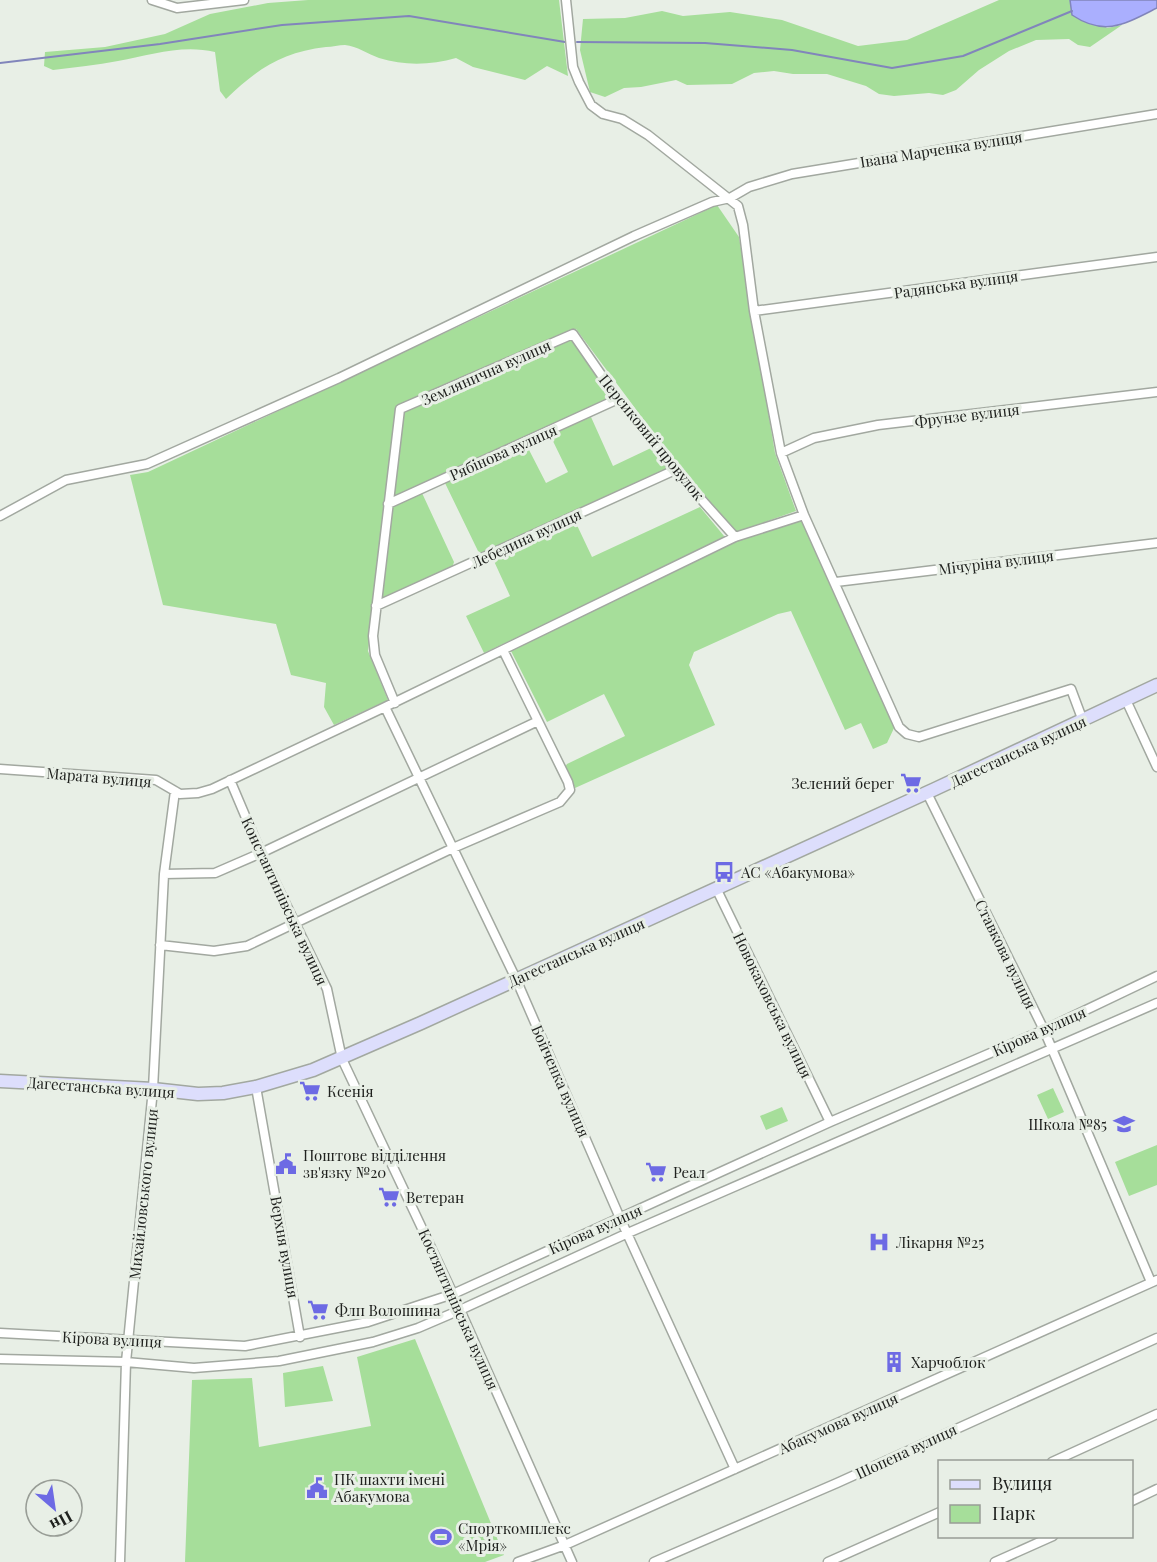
<svg xmlns="http://www.w3.org/2000/svg" width="1157" height="1562" font-family="'Playfair Display',serif">
  <style>
    .green { fill: #a6de9a }
    .water { fill: #aaaffe; stroke: #8185bb; stroke-width: 1.5 }
    .lines { fill: none; stroke-linecap: round; stroke-linejoin: round }
    .stream { stroke: #8185bb; stroke-width: 2 }
    .street-casing { stroke: #a2a8a0; stroke-width: 11 }
    .secondary-casing { stroke: #a2a8a0; stroke-width: 15 }
    .street { stroke: #fff; stroke-width: 8 }
    .secondary { stroke: #dddefc; stroke-width: 12 }
    .labels { text-anchor: middle; dominant-baseline: central; stroke-width: 6; stroke-linejoin: round; paint-order: stroke }
    .street-label { font-size: 15px; fill: #20221f; stroke: #e8efe6 }
    .poi-label { font-size: 15px; fill: #20221f; stroke: #e8efe6; text-anchor: start }
  </style>
  <rect width="100%" height="100%" fill="#e8efe6"/>
  <path class="green" d="M308 0H559L568 76 547 66 525 80 473 67 456 58C431 65 405 66 379 58 368 54 357 46 345 45 339 45 332 47 326 47 282 52 257 69 226 99L220 91 215 52C182 44 151 55 118 61 97 65 75 67 53 70L44 66 45 52 105 47 165 34 210 14 268 3Z
    M999 0H1070L1107 28 1122 25 1090 47 1078 45 1069 39 1036 40 1009 51 979 70 956 90 943 95 929 93 894 96 879 94 866 86 827 74H793L774 71 754 73 732 84 687 85 676 80 641 87 624 88 605 97 590 92 580 50 583 19 625 18 662 11 683 16 730 12 782 20 858 46 907 40Z
    M717 205 739 237 775 453 796 511 737 532 679 467 576 329 398 406 368 651 388 700 334 725 324 707 326 683 291 675 276 624 163 605 130 475 148 472Z
    M572 338 614 397 390 500 402 413Z
    M591 417 613 466 651 448 668 469 483 554 478 551 445 483 527 446 546 483 568 472 550 435Z
    M422 493 454 562 452 568 380 601 389 508Z
    M700 507 724 536 721 542 484 653 466 616 510 596 493 559 575 521 592 557Z
    M802 519 895 726 887 743 873 749 861 723 845 730 791 611 778 614 694 652 689 665 715 725 575 788 565 767 567 764 625 736 604 694 547 722 511 651 733 541Z
    M1053 1088 1064 1112 1048 1119 1037 1095Z
    M782 1107 788 1121 766 1130 760 1116Z
    M1157 1145V1185L1129 1196 1115 1162Z
    M415 1339 504 1555 485 1562H185L192 1380 252 1378 259 1447 371 1426 357 1357Z
    M323 1366 333 1401 285 1407 283 1373Z"/>
  <path class="water" d="M1070 0H1157V8C1125 24 1105 37 1072 15Z"/>
  <g class="lines">
    <path class="stream" d="M577 42 705 43 792 50 892 68 963 56 1072 11
      M0 63 160 44 282 25 409 16 565 42"/>
    <defs>
      <path id="street" d="M152 0 177 8 244 0
        M566 0 573 67 579 82 591 105 603 114 622 119 648 135 738 206 743 225 754 311 781 453 804 515 899 727 907 734 919 737 1071 689 1083 721
        M754 311 1157 257
        M781 453 814 438 878 425 1157 392
        M388 504 618 399
        M0 516 66 480 147 464 339 378 634 236 712 202 730 198 749 187 792 174 1157 114
        M836 582 1157 543
        M376 606 675 470
        M1126 700 1157 767
        M395 703 375 655 373 636 400 409 573 334 618 399 675 470 735 537
        M0 769 156 780 180 794 198 793 212 789 385 707
        M230 780 261 853 327 989 342 1059 453 1294 572 1562
        M927 793 1044 1030 1151 1282
        M164 874 215 873 261 853 538 721
        M716 888 830 1122
        M160 945 214 951 247 946 453 848 560 802 570 790 568 782 503 650
        M256 1087 300 1337
        M0 1333 245 1346 368 1322 453 1294 830 1122 1044 1030 1157 976
        M0 1359 126 1362 194 1368 279 1361 373 1342 418 1328 460 1310 628 1233 1157 1003
        M1052 1462 1157 1414
        M735 1469 620 1218 516 979 385 707 735 537 804 515
        M1132 1501 1157 1489
        M120 1562 126 1362 153 1089 164 874 175 791
        M518 1562 565 1545 1157 1280
        M654 1562 837 1483 1157 1338
        M828 1562 940 1512
        M995 1562 1053 1536"/>
      <path id="secondary" d="M0 1081 153 1089 198 1094 223 1093 256 1087 313 1070 421 1023 935 789 1157 685"/>
    </defs>
    <use href="#street" class="street-casing"/>
    <use href="#secondary" class="secondary-casing"/>
    <use href="#street" class="street"/>
    <use href="#secondary" class="secondary"/>
  </g>
  <defs>
    <symbol id="supermarket-bare" viewBox="-9 -9 18 18"><path d="M-6-5.5h2.5l.6 2H6L4.5 2H-2.5L-4.4-4H-6ZM-1.5 3.2a1.3 1.3 0 1 0 .1 0ZM3 3.2a1.3 1.3 0 1 0 .1 0Z" fill="#6d6ae4" stroke="#e8efe6" stroke-width="2.5" paint-order="stroke"/></symbol>
    <symbol id="bus-bare" viewBox="-9 -9 18 18"><path d="M-5-6H5V4H4V6H2V4H-2V6H-4V4H-5ZM-3.5-4V0h7V-4ZM-3.5 1.2v1.5H-2V1.2ZM2 1.2v1.5H3.5V1.2Z" fill="#6d6ae4" stroke="#e8efe6" stroke-width="2.5" paint-order="stroke"/></symbol>
    <symbol id="school-bare" viewBox="-9 -9 18 18"><path d="M0-5L7-2L0 1L-7-2ZM-4 1L0 2.5L4 1V4Q0 6-4 4Z" fill="#6d6ae4" stroke="#e8efe6" stroke-width="2.5" paint-order="stroke"/></symbol>
    <symbol id="civic-bare" viewBox="-9 -9 18 18"><path d="M-.6-6.5H3V-4.5H.6V-3L4-1V1h2V6H-6V1h2V-1L-.6-3ZM-1.2 2.5V6h2.4V2.5Z" fill="#6d6ae4" stroke="#e8efe6" stroke-width="2.5" paint-order="stroke"/></symbol>
    <symbol id="hospital-bare" viewBox="-9 -9 18 18"><path d="M-5-5h3v3.5h4V-5h3V5h-3V1.5h-4V5h-3Z" fill="#6d6ae4" stroke="#e8efe6" stroke-width="2.5" paint-order="stroke"/></symbol>
    <symbol id="building-bare" viewBox="-9 -9 18 18"><path d="M-4-6H4V6H1V3H-1V6H-4ZM-2.5-4.3h1.7v1.8h-1.7ZM.8-4.3h1.7v1.8H.8ZM-2.5-1h1.7V.8h-1.7ZM.8-1h1.7V.8H.8Z" fill="#6d6ae4" stroke="#e8efe6" stroke-width="2.5" paint-order="stroke"/></symbol>
    <symbol id="stadium-bare" viewBox="-9 -9 18 18"><path d="M0-5a6.5 5 0 1 0 0 10a6.5 5 0 1 0 0-10ZM-3.5-1.8h7v3.6h-7Z" fill="#6d6ae4" stroke="#e8efe6" stroke-width="2.5" paint-order="stroke"/></symbol>
  </defs>
  <g fill-rule="evenodd">
    <use href="#supermarket-bare" x="896" y="768" width="30" height="30"/>
    <use href="#bus-bare" x="709" y="857" width="30" height="30"/>
    <use href="#supermarket-bare" x="295" y="1076" width="30" height="30"/>
    <use href="#school-bare" x="1109" y="1109" width="30" height="30"/>
    <use href="#civic-bare" x="271" y="1149" width="30" height="30"/>
    <use href="#supermarket-bare" x="641" y="1157" width="30" height="30"/>
    <use href="#supermarket-bare" x="374" y="1182" width="30" height="30"/>
    <use href="#hospital-bare" x="864" y="1227" width="30" height="30"/>
    <use href="#supermarket-bare" x="303" y="1295" width="30" height="30"/>
    <use href="#building-bare" x="879" y="1347" width="30" height="30"/>
    <use href="#civic-bare" x="302" y="1473" width="30" height="30"/>
    <use href="#stadium-bare" x="426" y="1522" width="30" height="30"/>
  </g>
  <g class="labels">
    <g class="street-label">
      <text transform="translate(941 149) rotate(-9)">Івана Марченка вулиця</text>
      <text transform="translate(956 284) rotate(-8)">Радянська вулиця</text>
      <text transform="translate(486 372) rotate(-24)">Землянична вулиця</text>
      <text transform="translate(967 415) rotate(-7)">Фрунзе вулиця</text>
      <text transform="translate(652 437) rotate(51)">Персиковий провулок</text>
      <text transform="translate(503 452) rotate(-24)">Рябінова вулиця</text>
      <text transform="translate(526 538) rotate(-25)">Лебедина вулиця</text>
      <text transform="translate(996 562) rotate(-7)">Мічуріна вулиця</text>
      <text transform="translate(1018 751) rotate(-25)">Дагестанська вулиця</text>
      <text transform="translate(99 777) rotate(5)">Марата вулиця</text>
      <text transform="translate(285 901) rotate(65)">Константинівська вулиця</text>
      <text transform="translate(576 952) rotate(-24)">Дагестанська вулиця</text>
      <text transform="translate(1006 954) rotate(64)">Ставкова вулиця</text>
      <text transform="translate(773 1005) rotate(64)">Новокаховська вулиця</text>
      <text transform="translate(1039 1031) rotate(-24)">Кірова вулиця</text>
      <text transform="translate(561 1081) rotate(66)">Бойченка вулиця</text>
      <text transform="translate(101 1087) rotate(4)">Дагестанська вулиця</text>
      <text transform="translate(143 1194) rotate(-84)">Михайловського вулиця</text>
      <text transform="translate(595 1229) rotate(-24)">Кірова вулиця</text>
      <text transform="translate(285 1247) rotate(80)">Верхня вулиця</text>
      <text transform="translate(459 1309) rotate(66)">Костянтинівська вулиця</text>
      <text transform="translate(112 1339) rotate(3)">Кірова вулиця</text>
      <text transform="translate(838 1423) rotate(-24)">Абакумова вулиця</text>
      <text transform="translate(906 1451) rotate(-25)">Шопена вулиця</text>
    </g>
    <g class="poi-label">
      <text x="894" y="783" text-anchor="end">Зелений берег</text>
      <text x="741" y="872">АС «Абакумова»</text>
      <text x="327" y="1091">Ксенія</text>
      <text x="1107" y="1124" text-anchor="end">Школа №85</text>
      <text x="303" y="1155">Поштове відділення<tspan x="303" dy="17">зв'язку №20</tspan></text>
      <text x="673" y="1172">Реал</text>
      <text x="406" y="1197">Ветеран</text>
      <text x="896" y="1242">Лікарня №25</text>
      <text x="335" y="1310">Флп Волошина</text>
      <text x="911" y="1362">Харчоблок</text>
      <text x="334" y="1479">ПК шахти імені<tspan x="334" dy="17">Абакумова</tspan></text>
      <text x="458" y="1528">Спорткомплекс<tspan x="458" dy="17">«Мрія»</tspan></text>
    </g>
  </g>
  <rect x="938" y="1460" width="195" height="78" fill="#e8efe6" stroke="#989d96" stroke-width="1.5"/>
  <rect x="950" y="1480" width="30" height="9" fill="#dddefc" stroke="#989d96" stroke-width="1.5"/>
  <text x="992" y="1490" font-size="18" fill="#20221f">Вулиця</text>
  <rect x="950" y="1505" width="30" height="18" fill="#a6de9a" stroke="#989d96" stroke-width="1.5"/>
  <text x="992" y="1520" font-size="18" fill="#20221f">Парк</text>
  <g transform="translate(54 1508) rotate(151)"><circle r="28" fill="#e8efe6" stroke="#989d96" stroke-width="1.5"/>
  <path d="M0-4.5L10 22L0 15L-10 22Z" fill="#6d6ae4"/>
  <text y="-9" font-size="16" font-weight="bold" text-anchor="middle" fill="#20221f">Пн</text>
  </g>
</svg>
